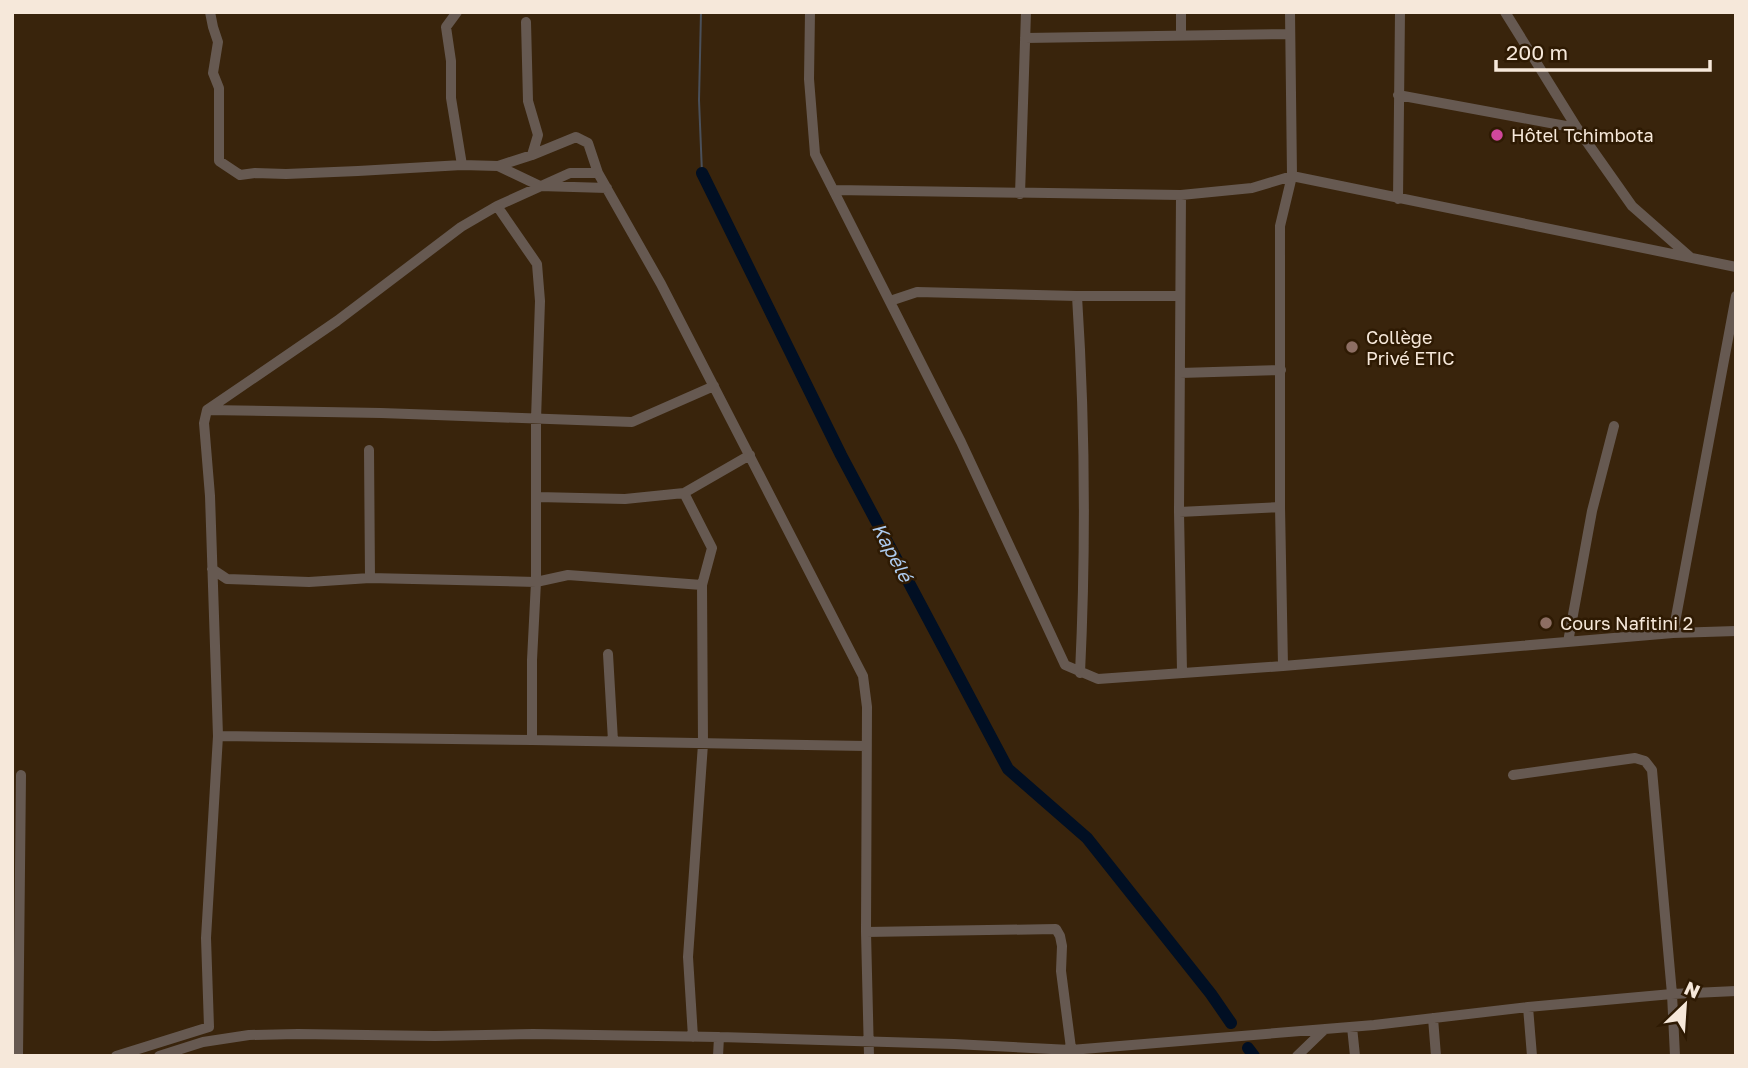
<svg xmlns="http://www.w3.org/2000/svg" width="1748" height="1068" font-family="'Golos Text',sans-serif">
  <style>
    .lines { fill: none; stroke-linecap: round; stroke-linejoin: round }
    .stream { stroke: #4a505a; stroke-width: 2 }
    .river { stroke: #010f23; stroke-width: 12 }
    .minor { stroke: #665951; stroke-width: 10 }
    .hotel-dot { fill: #d1479c; stroke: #2e1a03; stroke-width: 2.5 }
    .education-dot { fill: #8d6e63; stroke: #2e1a03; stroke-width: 2.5 }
    .labels { text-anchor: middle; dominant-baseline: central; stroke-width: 5; stroke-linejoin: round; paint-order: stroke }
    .poi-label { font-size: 18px; fill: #f6e8da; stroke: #2e1a03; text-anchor: start }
    .water-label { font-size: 19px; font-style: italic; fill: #adcbef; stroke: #2e1a03 }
  </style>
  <rect width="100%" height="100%" fill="#39240c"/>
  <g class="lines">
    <path class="stream" d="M701 12 699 100 702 173"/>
    <path class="river" d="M702 173 841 455 1008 769 1087 838 1211 994 1231 1023
      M1248 1048 1254 1056"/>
    <path class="minor" d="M210 12 213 27 218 42 213 73 219 88V161L240 175 255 173 286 174 358 171 462 165 498 166 532 155 576 137 588 143 598 173 661 284 863 676 867 707 866 932 869 1056
      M457 12 446 27 451 61V98L462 165
      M810 12 809 79 815 154 961 442 1065 665 1098 679 1283 666 1673 633 1736 631
      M1181 12V36
      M1505 12 1577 128 1632 206 1690 257
      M526 22 528 101 538 135 532 155
      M1025 38 1290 34
      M1398 95 1577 128
      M498 166 540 186 607 188
      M834 190 1181 195 1252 188 1292 176 1736 267
      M1020 194 1026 12
      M1181 195 1179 512 1182 672
      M1398 199 1400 12
      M497 206 537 264 540 301 536 419V582L532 660V740
      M1077 296C1085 421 1086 548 1080 673
      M890 301 917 292 1077 296H1180
      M1180 373 1281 370
      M207 410 381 413 632 422 714 386
      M369 450 370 578
      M684 493 712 548 702 585 703 744 688 957 693 1037
      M537 497 625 499 684 493 750 455
      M1179 512 1280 507
      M212 569 227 579 309 582 370 578 536 582 568 575 702 585
      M1673 633 1736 296
      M1568 642 1592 511 1614 426
      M608 654 613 741
      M1283 666 1280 507V226L1292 176 1290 12
      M218 736 532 740 866 746
      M1513 775 1635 758 1645 761 1652 770 1672 994 1675 1056
      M866 932 1056 929 1060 936 1062 946 1061 971 1072 1056
      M1528 1007 1532 1056
      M1433 1018 1436 1056
      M1352 1027 1355 1056
      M18 1056 21 775
      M116 1056 209 1027 206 938 218 736 210 496 204 423 207 410 337 321 461 227 497 206 570 173H598
      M159 1056 203 1042 249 1035 298 1034 435 1036 533 1034 719 1037 954 1044 1071 1050 1374 1025 1528 1007 1672 994 1736 991
      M718 1056 719 1037
      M1297 1056 1325 1029"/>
  </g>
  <circle class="hotel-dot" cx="1497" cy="135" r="7"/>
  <g class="education-dot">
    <circle cx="1352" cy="347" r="7"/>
    <circle cx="1546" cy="623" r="7"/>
  </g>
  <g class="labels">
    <g class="poi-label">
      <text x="1511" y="135">Hôtel Tchimbota</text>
      <text x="1366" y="337">Collège<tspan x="1366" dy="21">Privé ETIC</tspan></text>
      <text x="1560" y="623">Cours Nafitini 2</text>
    </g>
    <g class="water-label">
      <text transform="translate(893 552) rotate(62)">Kapélé</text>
    </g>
  </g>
  <rect width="1748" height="1068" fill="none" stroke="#f6e8da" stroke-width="28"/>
  <g transform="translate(1685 1005) rotate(25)" stroke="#2e1a03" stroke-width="5" paint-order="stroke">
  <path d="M0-5L12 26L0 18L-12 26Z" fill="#f6e8da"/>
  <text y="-10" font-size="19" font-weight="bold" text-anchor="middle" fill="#f6e8da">N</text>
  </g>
  <path d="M1496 60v10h214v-10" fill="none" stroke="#f6e8da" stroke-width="3.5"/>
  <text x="1506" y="60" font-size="21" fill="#f6e8da" stroke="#2e1a03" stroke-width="5" paint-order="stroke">200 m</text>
</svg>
